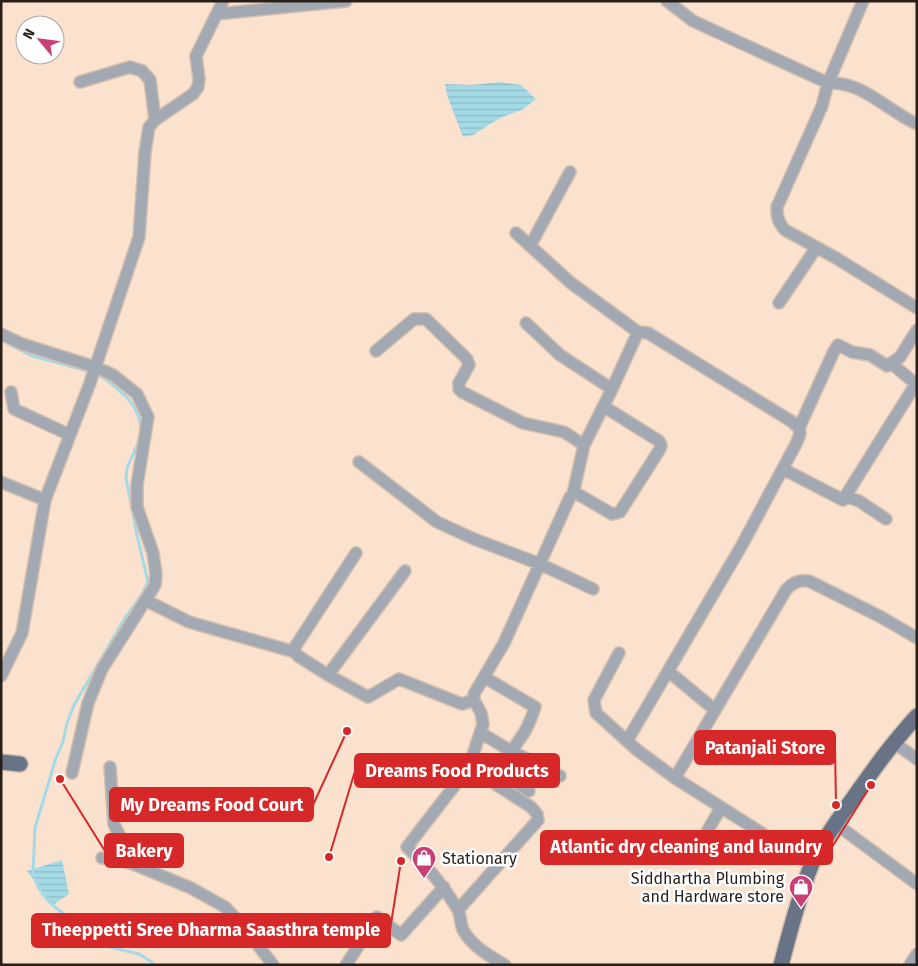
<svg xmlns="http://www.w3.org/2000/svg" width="918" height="966" font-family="'Fira Sans',sans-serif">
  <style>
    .water { fill: url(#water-rules) }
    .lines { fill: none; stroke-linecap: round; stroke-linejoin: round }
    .stream { stroke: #a4dae6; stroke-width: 3 }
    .minor-casing { stroke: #d5bfae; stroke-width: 14 }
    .major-casing { stroke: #d5bfae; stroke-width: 18 }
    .minor { stroke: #a2a9b3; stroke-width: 11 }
    .major { stroke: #687486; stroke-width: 15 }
    .labels { text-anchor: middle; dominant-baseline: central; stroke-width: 5; stroke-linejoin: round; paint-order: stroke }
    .poi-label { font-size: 16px; fill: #281f18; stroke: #fff; text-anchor: start }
    .leader { fill: none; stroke: #d62828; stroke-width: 2 }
    .callout-dot { fill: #d62828; stroke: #fff; stroke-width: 2 }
    .callout { fill: #d62828; stroke: #d62828; stroke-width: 2 }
    .callout-label { font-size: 18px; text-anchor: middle; font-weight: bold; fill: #fff }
  </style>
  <defs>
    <pattern id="water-rules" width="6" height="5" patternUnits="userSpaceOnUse" patternTransform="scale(1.25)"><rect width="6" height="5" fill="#a4dae6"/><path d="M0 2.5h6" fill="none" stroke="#8dbbc5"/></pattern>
  </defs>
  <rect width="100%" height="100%" fill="#fbe2cf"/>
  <path class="water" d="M500 82 521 85 536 99 522 110 500 118 473 135 463 137 447 95 445 84 472 85Z
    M62 860 69 894 53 905 27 871Z"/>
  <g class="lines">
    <path class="stream" d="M8 344 32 356 92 372
      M100 375C119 390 140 403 141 430
      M33 873 35 828 56 758 63 742 67 723 74 705 125 618 142 594 148 582 137 535 126 478 127 468 139 441
      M35 879C41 900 69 921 89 926L101 945 139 954 152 962 153 965"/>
    <defs>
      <path id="minor" d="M667 1 693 21 828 83 863 1
        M217 14 346 1
        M80 82 130 67 142 71 150 80 155 120
        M917 124C887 111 863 81 828 83L822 106 777 207C777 217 778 222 785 230L836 258 917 308
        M530 246 570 172
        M779 303 816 248
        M526 323 560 355 612 389
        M1 334 22 344 95 367 113 375 137 394 148 417 137 485V507L153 553 156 574 155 585 102 669 88 703 72 773
        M376 351 414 319H426L467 359 469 365 459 383V389L462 392 523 423 564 432 584 445 612 389 638 332 571 283 516 233
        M891 363 917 385
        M11 392 14 409 70 435
        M799 428 834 351 838 345 852 352 870 355 887 366 900 357 917 330
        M359 462 437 522 474 539 540 564 593 589
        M783 469 843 500 917 382
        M1 482 45 500 22 633 1 676
        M573 494 576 493 612 514 620 512 660 449 661 445 659 441 603 406
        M845 496 859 501 886 519
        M45 500 90 383 139 237 145 152 149 127 155 120 193 94 198 87 199 79 196 56 223 1
        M356 553 295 647V652L298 656 328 675 405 571
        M147 601 189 622 295 652
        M619 653 594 700 596 713 637 750 675 778 812 865
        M668 671 715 710
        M328 675 368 697 399 679 462 704 474 700
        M484 677 535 707C532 716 529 725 524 733 514 748 506 756 504 775L529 791
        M481 733 511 751 560 776
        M627 741 742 545 797 442 800 433 799 428 791 421 648 333 638 332
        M893 742 917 759
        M675 778 786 590C793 582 799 580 809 581L881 617 917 638
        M836 824 917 884
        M698 848 721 807
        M102 858H111L133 864 114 824 110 767
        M133 864 191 888 225 907 245 928 273 965
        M458 910 538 820 537 814 531 807 469 767
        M346 965 377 917 401 935 444 887
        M505 965C489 956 472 946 463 930 460 923 461 914 457 908 443 885 426 865 407 847L469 767 483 724 481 713 474 700V694L504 643 570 497 573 494 584 445
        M910 965 917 954"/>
      <path id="major" d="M1 762 20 764
        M781 965C790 932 798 898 811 866 820 844 836 823 849 804 871 773 891 744 917 716"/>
    </defs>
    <use href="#minor" class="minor-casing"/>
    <use href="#major" class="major-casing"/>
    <use href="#minor" class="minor"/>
    <use href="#major" class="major"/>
  </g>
  <defs>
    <symbol id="shop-pin" viewBox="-11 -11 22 30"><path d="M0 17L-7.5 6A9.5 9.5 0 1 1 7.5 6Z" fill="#ca3f74" stroke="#fff"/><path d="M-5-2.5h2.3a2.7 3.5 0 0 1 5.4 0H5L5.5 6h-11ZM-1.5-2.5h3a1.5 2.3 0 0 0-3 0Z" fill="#fff"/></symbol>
  </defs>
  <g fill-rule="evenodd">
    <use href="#shop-pin" x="410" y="844" width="28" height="38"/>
    <use href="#shop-pin" x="787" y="873" width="28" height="38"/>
  </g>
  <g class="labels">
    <g class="poi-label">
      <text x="442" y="858">Stationary</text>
      <text x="784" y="878" text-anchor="end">Siddhartha Plumbing<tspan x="784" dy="18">and Hardware store</tspan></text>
    </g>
  </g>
  <path class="leader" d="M836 805L835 747M329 857L355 771M347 731L313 805M871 785L832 847M60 779L105 851M401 861L390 930"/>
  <g class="callout-dot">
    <circle cx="836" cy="805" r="5"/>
    <circle cx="329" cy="857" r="5"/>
    <circle cx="347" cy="731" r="5"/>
    <circle cx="871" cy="785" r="5"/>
    <circle cx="60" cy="779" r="5"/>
    <circle cx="401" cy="861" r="5"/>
  </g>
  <g class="callout">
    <rect x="695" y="731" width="140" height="33" rx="5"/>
    <rect x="355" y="754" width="204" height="33" rx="5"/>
    <rect x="110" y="788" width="203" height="33" rx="5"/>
    <rect x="541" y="831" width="291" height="33" rx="5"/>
    <rect x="105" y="834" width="78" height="33" rx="5"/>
    <rect x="32" y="914" width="358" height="33" rx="5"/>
  </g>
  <g class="callout-label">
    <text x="765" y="754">Patanjali Store</text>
    <text x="457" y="777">Dreams Food Products</text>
    <text x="212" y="811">My Dreams Food Court</text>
    <text x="686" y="853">Atlantic dry cleaning and laundry</text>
    <text x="144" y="857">Bakery</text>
    <text x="211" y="936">Theeppetti Sree Dharma Saasthra temple</text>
  </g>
  <rect width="918" height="966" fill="none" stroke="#281f18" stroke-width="5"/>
  <g transform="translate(40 40) rotate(299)"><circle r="24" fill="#ffffff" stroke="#a9a5a3"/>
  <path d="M0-4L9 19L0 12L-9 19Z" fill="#ca3f74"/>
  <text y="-8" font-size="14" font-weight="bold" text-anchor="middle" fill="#281f18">N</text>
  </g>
</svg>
